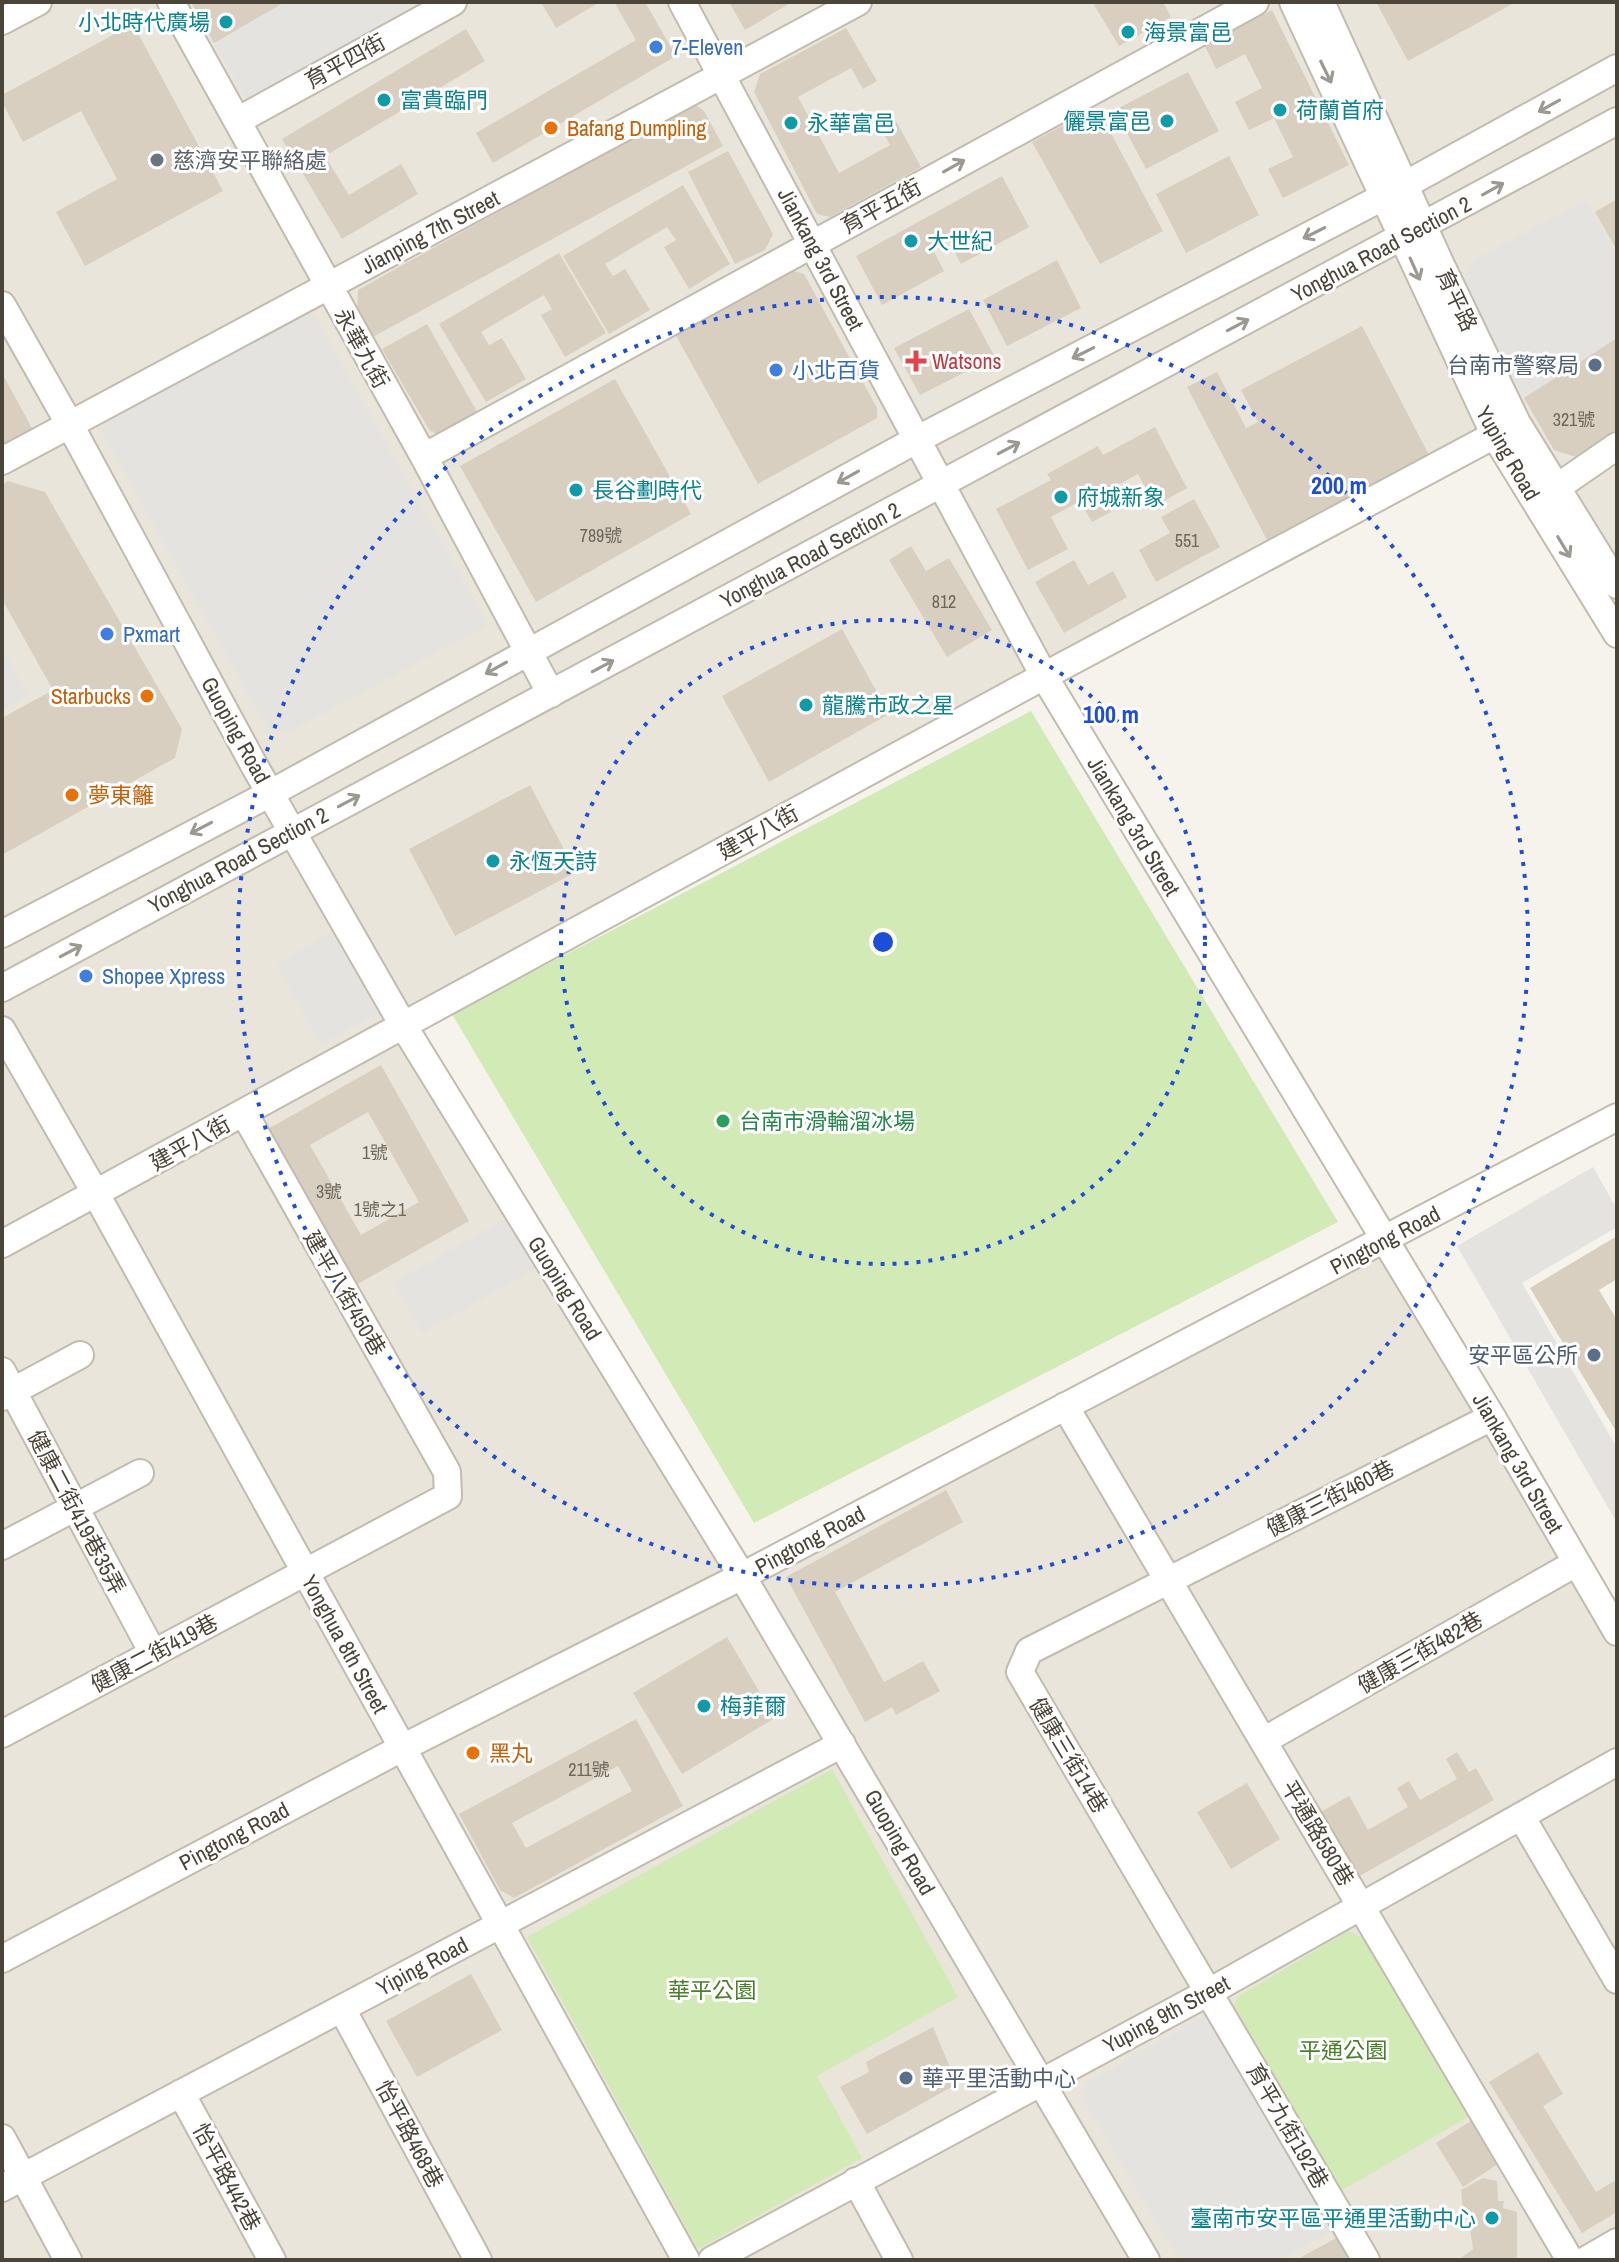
<svg xmlns="http://www.w3.org/2000/svg" width="1619" height="2262" font-family="'Archivo Narrow','Noto Sans TC',sans-serif">
  <style>
    .residential { fill: #eae5da }
    .green { fill: #d2eab5 }
    .parking { fill: #e5e3e0 }
    .building { fill: #d8cfc1; fill-rule: evenodd }
    .lines { fill: none; stroke-linecap: round; stroke-linejoin: round }
    .minor-casing { stroke: #c2bbae; stroke-width: 30 }
    .minor { stroke: #fff; stroke-width: 26 }
    .oneway { stroke: #9c9892 }
    .ring { fill: none; stroke: #1d4ed8; stroke-width: 4; stroke-dasharray: 4 8 }
    .culture-dot { fill: #0f9aa8; stroke: #fff; stroke-width: 3 }
    .shop-dot { fill: #3f7fe0; stroke: #fff; stroke-width: 3 }
    .food-dot { fill: #e8710a; stroke: #fff; stroke-width: 3 }
    .worship-dot { fill: #6b7280; stroke: #fff; stroke-width: 3 }
    .health-dot { fill: #e0444e; stroke: #fff; stroke-width: 3 }
    .service-dot { fill: #5c6f8a; stroke: #fff; stroke-width: 3 }
    .leisure-dot { fill: #2e9e5b; stroke: #fff; stroke-width: 3 }
    .labels { text-anchor: middle; dominant-baseline: central; stroke-width: 6; stroke-linejoin: round; paint-order: stroke }
    .number-label { font-size: 18px; fill: #6e675b }
    .culture-label { font-size: 22px; fill: #0d838f; stroke: #fff; text-anchor: start }
    .shop-label { font-size: 22px; fill: #366cbe; stroke: #fff; text-anchor: start }
    .street-label { font-size: 22px; fill: #4b4439; stroke: #fff }
    .food-label { font-size: 22px; fill: #c56008; stroke: #fff; text-anchor: start }
    .worship-label { font-size: 22px; fill: #5b616d; stroke: #fff; text-anchor: start }
    .health-label { font-size: 22px; fill: #be3a42; stroke: #fff; text-anchor: start }
    .service-label { font-size: 22px; fill: #4e5e75; stroke: #fff; text-anchor: end }
    .leisure-label { font-size: 22px; fill: #27864d; stroke: #fff; text-anchor: start }
    .park-label { font-size: 22px; fill: #4a7f2a; stroke: #fff }
    .centre { fill: #1d4ed8; stroke: #fff; stroke-width: 4 }
    .ring-label { font-size: 24px; text-anchor: middle; font-weight: bold; fill: #1d4ed8; stroke: #fff; stroke-width: 6; stroke-linejoin: round; paint-order: stroke }
  </style>
  <rect width="100%" height="100%" fill="#f6f3ec"/>
  <path class="residential" d="M2 2H1617V572L1517 409 392 1019 736 1587 1378 1255 1617 1653V2260H2Z"/>
  <path class="green" d="M1031 711 1338 1222 754 1523 452 1014Z
    M832 1769 958 1997 817 2076 862 2158 698 2249 527 1937Z
    M1348 1931 1364 1938 1468 2117 1341 2191 1233 2008 1237 1997Z"/>
  <path class="parking" d="M285 2H421L247 101 214 43Z
    M1586 200 1617 255V338L1524 398 1464 279 1474 260Z
    M297 314 315 315 488 625 289 732 267 728 101 431 106 415Z
    M2 647 29 696 2 711Z
    M332 932 378 1013 321 1045 276 964Z
    M1593 1167 1617 1209V1227L1522 1283 1617 1448V1523L1457 1246Z
    M513 1214 542 1265 422 1333 393 1283Z
    M1207 2013 1332 2230 1281 2260H1179L1082 2097 1086 2083Z"/>
  <path class="building" d="M191 2H285L214 43Z
    M541 2H600L556 28Z
    M614 2H645L676 56 493 163 476 133 636 40Z
    M729 2H792L745 30Z
    M1099 2H1163L1171 17 1119 46 1094 5Z
    M1376 2H1516L1408 61Z
    M1272 10 1349 165 1283 198 1268 169 1293 157 1274 118 1249 130 1235 102 1262 88 1245 54 1216 69 1204 44Z
    M133 24 223 191 85 266 56 212 117 179 81 111 23 142 2 102V95Z
    M846 28 877 81 863 89 851 68 798 97 839 173 890 145 880 127 895 119 921 167 830 217 817 214 754 92 760 74Z
    M466 29 485 61 325 156 349 195 401 164 418 194 342 239 282 139Z
    M1188 72 1219 131 1146 169 1115 110Z
    M693 103 704 111 723 146 371 338 357 312 358 290Z
    M1097 107 1163 231 1100 264 1032 142Z
    M728 151 773 234 765 250 735 264 688 172Z
    M1229 156 1259 215 1186 253 1156 194Z
    M1002 176 1029 227 961 264 947 237 931 246 944 271 882 305 856 256Z
    M683 185 730 264 689 289 664 247 676 240 667 227 605 264 613 276 625 269 650 310 609 334 563 256Z
    M1617 199V250L1595 212Z
    M559 253 606 333 565 357 541 315 552 309 544 295 481 332 489 345 502 338 526 379 486 402 439 324Z
    M1057 260 1081 308 1007 346 983 300Z
    M787 269 804 274 877 408V418L758 484 674 332Z
    M969 309 995 357 920 395 894 348Z
    M427 324 479 415 442 436 430 431 382 349Z
    M1362 326 1429 455 1267 540 1187 387 1217 372 1246 428 1258 422 1241 390Z
    M1617 338V429L1576 457 1554 450 1524 398Z
    M2 373 33 430 2 447Z
    M615 379 691 514 536 602 460 466Z
    M1155 427 1187 488 1155 506 1138 474 1101 494 1111 512 1092 522 1080 501 1051 517 1068 549 1028 570 996 509 1051 480 1047 474 1098 446 1103 455Z
    M8 481 45 492 182 729 175 758 2 855V718L53 690 2 599V485Z
    M1194 499 1220 547 1156 582 1139 550 1170 533 1161 517Z
    M911 546 926 571 949 558 992 630 947 657 889 560Z
    M1074 560 1088 585 1113 571 1127 597 1064 633 1035 582Z
    M842 629 889 714 769 782 722 696Z
    M530 785 576 872 455 936 409 849Z
    M381 1065 469 1221 356 1285 268 1129ZM368 1112 419 1202 361 1235 310 1145Z
    M1617 1236V1279L1599 1290 1617 1320V1433L1530 1288Z
    M946 1490 963 1522 835 1592 884 1682 923 1661 940 1691 896 1715 892 1707 865 1722 786 1577Z
    M727 1637 775 1718 682 1774 633 1693Z
    M636 1719 683 1806 514 1898 500 1890 459 1814ZM618 1766 632 1791 526 1848 512 1823Z
    M1457 1752 1469 1772 1476 1768 1494 1800 1356 1878 1319 1813 1349 1796 1368 1830 1408 1807 1397 1788 1409 1781 1420 1800 1457 1779 1446 1759Z
    M1247 1783 1280 1839 1231 1869 1197 1812Z
    M471 1974 502 2030 417 2077 386 2021Z
    M933 2027 957 2084 867 2134 840 2087 869 2072 866 2062Z
    M1538 2052 1563 2094 1543 2106 1596 2192 1614 2181 1617 2185V2212L1582 2233 1489 2082Z
    M1471 2121 1498 2164 1463 2187 1436 2143Z
    M1483 2178 1497 2181 1498 2201H1504L1503 2208 1517 2212V2260H1458L1473 2249 1469 2223 1463 2213 1461 2190Z
    M1338 2237 1351 2260H1296Z"/>
  <g class="lines">
    <defs>
      <path id="minor" d="M171 2 424 457 551 694
        M682 2 1044 676 1492 1417 1617 1632
        M1293 2 1495 436 1617 634
        M1321 2 1441 265 1517 423 1617 585
        M2 21 38 2
        M237 121 453 2
        M2 305 70 425 255 767 403 1025 742 1576 1146 2260
        M424 457 1255 2
        M2 461 858 2
        M1543 497 1617 446
        M2 934 271 793 916 440 1383 197 1617 68
        M2 988 1617 121
        M2 1030 96 1194 686 2260
        M2 1244 1044 676 1517 423
        M2 1371 153 1653
        M2 1397 80 1355
        M1065 1406 1570 2260
        M2 1546 140 1473
        M2 1734 448 1496 447 1472 244 1113
        M1263 1741 1576 1563
        M1521 1816 1617 1980
        M2 1959 402 1748 742 1576 1617 1117
        M342 2009 478 2260
        M181 2093 272 2260
        M2 2138 68 2260
        M856 2181 899 2260
        M2 2188 842 1744
        M712 2260 1209 1992 1617 1762
        M1366 2260 1020 1672 1029 1651 1492 1417
        M1586 2260 1617 2242"/>
    </defs>
    <use href="#minor" class="minor-casing"/>
    <use href="#minor" class="minor"/>
  </g>
  <defs><path id="oneway-shaft" d="M-6 0H5M1.5-3L5.5 0L1.5 3" fill="none" stroke-width="1.6" stroke-linecap="round" stroke-linejoin="round" transform="scale(2)"/></defs>
  <g class="oneway">
    <use href="#oneway-shaft" transform="translate(1326 72) rotate(64)"/>
    <use href="#oneway-shaft" transform="translate(1549 106) rotate(151)"/>
    <use href="#oneway-shaft" transform="translate(954 166) rotate(-29)"/>
    <use href="#oneway-shaft" transform="translate(1493 189) rotate(-29)"/>
    <use href="#oneway-shaft" transform="translate(1314 233) rotate(153)"/>
    <use href="#oneway-shaft" transform="translate(1415 269) rotate(66)"/>
    <use href="#oneway-shaft" transform="translate(1238 325) rotate(-28)"/>
    <use href="#oneway-shaft" transform="translate(1083 353) rotate(153)"/>
    <use href="#oneway-shaft" transform="translate(1009 448) rotate(-28)"/>
    <use href="#oneway-shaft" transform="translate(848 477) rotate(151)"/>
    <use href="#oneway-shaft" transform="translate(1564 547) rotate(59)"/>
    <use href="#oneway-shaft" transform="translate(603 666) rotate(-28)"/>
    <use href="#oneway-shaft" transform="translate(496 668) rotate(151)"/>
    <use href="#oneway-shaft" transform="translate(349 801) rotate(-28)"/>
    <use href="#oneway-shaft" transform="translate(201 828) rotate(152)"/>
    <use href="#oneway-shaft" transform="translate(71 951) rotate(-28)"/>
  </g>
  <g class="ring">
    <circle cx="883" cy="942" r="322"/>
    <circle cx="883" cy="942" r="645"/>
  </g>
  <g class="culture-dot">
    <circle cx="226" cy="22" r="8"/>
    <circle cx="1128" cy="32" r="8"/>
    <circle cx="384" cy="100" r="8"/>
    <circle cx="1280" cy="110" r="8"/>
    <circle cx="1167" cy="121" r="8"/>
    <circle cx="791" cy="123" r="8"/>
    <circle cx="911" cy="241" r="8"/>
    <circle cx="576" cy="490" r="8"/>
    <circle cx="1061" cy="497" r="8"/>
    <circle cx="806" cy="705" r="8"/>
    <circle cx="493" cy="861" r="8"/>
    <circle cx="704" cy="1706" r="8"/>
    <circle cx="1492" cy="2218" r="8"/>
  </g>
  <g class="shop-dot">
    <circle cx="656" cy="47" r="8"/>
    <circle cx="776" cy="370" r="8"/>
    <circle cx="107" cy="634" r="8"/>
    <circle cx="86" cy="976" r="8"/>
  </g>
  <g class="food-dot">
    <circle cx="551" cy="128" r="8"/>
    <circle cx="147" cy="696" r="8"/>
    <circle cx="72" cy="795" r="8"/>
    <circle cx="473" cy="1753" r="8"/>
  </g>
  <circle class="worship-dot" cx="157" cy="160" r="8"/>
  <path class="health-dot" d="M912 349h8v8h8v8h-8v8h-8v-8h-8v-8h8z"/>
  <g class="service-dot">
    <circle cx="1595" cy="365" r="8"/>
    <circle cx="1594" cy="1355" r="8"/>
    <circle cx="906" cy="2078" r="8"/>
  </g>
  <circle class="leisure-dot" cx="723" cy="1121" r="8"/>
  <g class="labels">
    <g class="number-label">
      <text x="1574" y="419">321號</text>
      <text x="601" y="535">789號</text>
      <text x="1187" y="540">551</text>
      <text x="944" y="601">812</text>
      <text x="375" y="1152">1號</text>
      <text x="329" y="1191">3號</text>
      <text x="380" y="1209">1號之1</text>
      <text x="589" y="1769">211號</text>
    </g>
    <g class="culture-label">
      <text x="210" y="22" text-anchor="end">小北時代廣場</text>
      <text x="1144" y="32">海景富邑</text>
      <text x="400" y="100">富貴臨門</text>
      <text x="1296" y="110">荷蘭首府</text>
      <text x="1151" y="121" text-anchor="end">儷景富邑</text>
      <text x="807" y="123">永華富邑</text>
      <text x="927" y="241">大世紀</text>
      <text x="592" y="490">長谷劃時代</text>
      <text x="1077" y="497">府城新象</text>
      <text x="822" y="705">龍騰市政之星</text>
      <text x="509" y="861">永恆天詩</text>
      <text x="720" y="1706">梅菲爾</text>
      <text x="1476" y="2218" text-anchor="end">臺南市安平區平通里活動中心</text>
    </g>
    <g class="shop-label">
      <text x="672" y="47">7-Eleven</text>
      <text x="792" y="370">小北百貨</text>
      <text x="123" y="634">Pxmart</text>
      <text x="102" y="976">Shopee Xpress</text>
    </g>
    <g class="street-label">
      <text transform="translate(345 61) rotate(-29)">育平四街</text>
      <text transform="translate(881 206) rotate(-29)">育平五街</text>
      <text transform="translate(430 232) rotate(-28)">Jianping 7th Street</text>
      <text transform="translate(1381 249) rotate(-28)">Yonghua Road Section 2</text>
      <text transform="translate(821 259) rotate(62)">Jiankang 3rd Street</text>
      <text transform="translate(1457 300) rotate(65)">育平路</text>
      <text transform="translate(362 348) rotate(61)">永華九街</text>
      <text transform="translate(1508 453) rotate(60)">Yuping Road</text>
      <text transform="translate(810 555) rotate(-28)">Yonghua Road Section 2</text>
      <text transform="translate(236 730) rotate(61)">Guoping Road</text>
      <text transform="translate(1134 826) rotate(59)">Jiankang 3rd Street</text>
      <text transform="translate(758 832) rotate(-29)">建平八街</text>
      <text transform="translate(238 860) rotate(-28)">Yonghua Road Section 2</text>
      <text transform="translate(190 1143) rotate(-29)">建平八街</text>
      <text transform="translate(1385 1240) rotate(-28)">Pingtong Road</text>
      <text transform="translate(565 1288) rotate(58)">Guoping Road</text>
      <text transform="translate(345 1293) rotate(60)">建平八街450巷</text>
      <text transform="translate(1518 1463) rotate(60)">Jiankang 3rd Street</text>
      <text transform="translate(1330 1498) rotate(-27)">健康三街460巷</text>
      <text transform="translate(77 1512) rotate(62)">健康二街419巷35弄</text>
      <text transform="translate(810 1540) rotate(-28)">Pingtong Road</text>
      <text transform="translate(345 1644) rotate(61)">Yonghua 8th Street</text>
      <text transform="translate(1420 1652) rotate(-30)">健康三街482巷</text>
      <text transform="translate(154 1653) rotate(-28)">健康二街419巷</text>
      <text transform="translate(1069 1755) rotate(59)">健康三街14巷</text>
      <text transform="translate(1318 1833) rotate(59)">平通路580巷</text>
      <text transform="translate(234 1836) rotate(-28)">Pingtong Road</text>
      <text transform="translate(900 1842) rotate(60)">Guoping Road</text>
      <text transform="translate(422 1966) rotate(-28)">Yiping Road</text>
      <text transform="translate(1166 2014) rotate(-28)">Yuping 9th Street</text>
      <text transform="translate(1288 2126) rotate(60)">育平九街192巷</text>
      <text transform="translate(410 2134) rotate(62)">怡平路468巷</text>
      <text transform="translate(227 2177) rotate(62)">怡平路442巷</text>
    </g>
    <g class="food-label">
      <text x="567" y="128">Bafang Dumpling</text>
      <text x="131" y="696" text-anchor="end">Starbucks</text>
      <text x="88" y="795">夢東籬</text>
      <text x="489" y="1753">黑丸</text>
    </g>
    <g class="worship-label">
      <text x="173" y="160">慈濟安平聯絡處</text>
    </g>
    <g class="health-label">
      <text x="932" y="361">Watsons</text>
    </g>
    <g class="service-label">
      <text x="1579" y="365">台南市警察局</text>
      <text x="1578" y="1355">安平區公所</text>
      <text x="922" y="2078" text-anchor="start">華平里活動中心</text>
    </g>
    <g class="leisure-label">
      <text x="739" y="1121">台南市滑輪溜冰場</text>
    </g>
    <g class="park-label">
      <text x="712" y="1990">華平公園</text>
      <text x="1343" y="2050">平通公園</text>
    </g>
  </g>
  <circle cx="883" cy="942" r="12" class="centre"/>
  <g class="ring-label">
    <text x="1339" y="494">200 m</text>
    <text x="1111" y="723">100 m</text>
  </g>
  <rect width="1619" height="2262" fill="none" stroke="#4b4439" stroke-width="8"/>
</svg>
